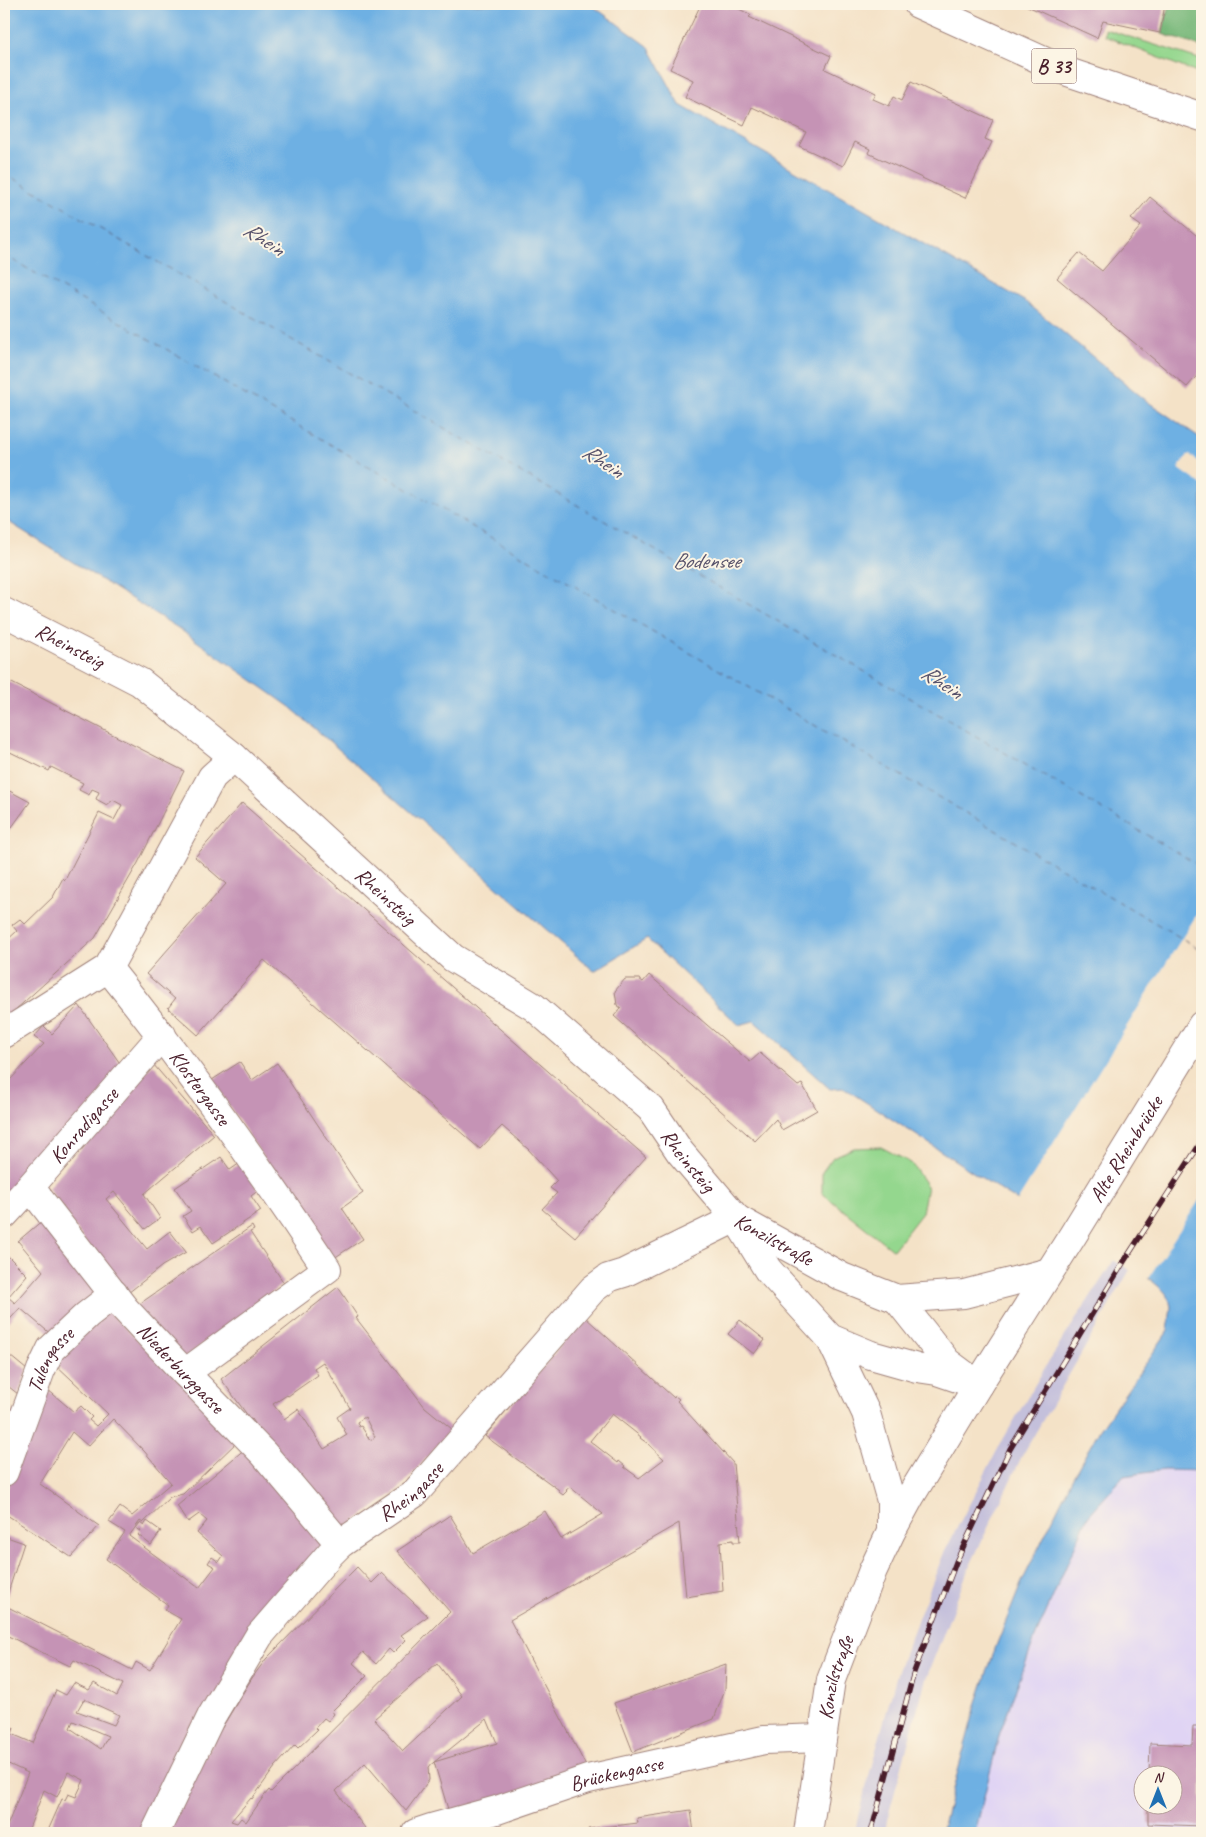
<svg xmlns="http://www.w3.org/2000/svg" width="1206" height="1837" font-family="Caveat,sans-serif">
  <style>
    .built { fill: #e0d4f4; fill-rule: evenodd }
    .industrial { fill: #c4c0db }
    .green { fill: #94d78e; stroke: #6f7b5c }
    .forest { fill: #77b879; stroke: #606c52 }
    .water { fill: #6eb0e3; stroke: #5c6887 }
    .pier { fill: #f4e2c7 }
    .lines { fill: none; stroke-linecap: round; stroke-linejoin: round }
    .ferry { stroke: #57526b; stroke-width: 1; stroke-dasharray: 6 5; stroke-linecap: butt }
    .building { fill: #c593b5; fill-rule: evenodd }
    .minor-casing { stroke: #9f8079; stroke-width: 30 }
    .tertiary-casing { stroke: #9f8079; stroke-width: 30 }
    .secondary-casing { stroke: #9f8079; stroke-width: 30 }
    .primary-casing { stroke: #9f8079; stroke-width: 30 }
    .minor { stroke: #fff; stroke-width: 28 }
    .tertiary { stroke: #fff; stroke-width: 28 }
    .secondary { stroke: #fff; stroke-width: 28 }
    .primary { stroke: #fff; stroke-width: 28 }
    .rail-casing { stroke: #4a1f2b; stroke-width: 5.5 }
    .rail { stroke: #fcf5e5; stroke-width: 4; stroke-dasharray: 11; stroke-linecap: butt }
    .labels { text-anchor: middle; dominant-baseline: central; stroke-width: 4; stroke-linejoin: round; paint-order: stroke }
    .shield { fill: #fcf5e5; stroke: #7f5f63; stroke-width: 1 }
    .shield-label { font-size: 20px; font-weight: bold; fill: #4a1f2b }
    .street-label { font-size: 21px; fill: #4a1f2b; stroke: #fcf5e5 }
    .water-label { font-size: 22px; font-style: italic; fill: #57526b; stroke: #fcf5e5 }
  </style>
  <rect width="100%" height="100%" fill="#fcf5e5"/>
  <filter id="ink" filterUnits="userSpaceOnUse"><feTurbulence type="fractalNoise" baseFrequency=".02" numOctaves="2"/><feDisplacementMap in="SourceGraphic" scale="10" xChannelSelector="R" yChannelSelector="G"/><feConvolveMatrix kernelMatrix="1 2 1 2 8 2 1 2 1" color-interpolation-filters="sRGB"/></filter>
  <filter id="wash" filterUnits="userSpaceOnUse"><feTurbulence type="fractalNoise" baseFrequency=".0096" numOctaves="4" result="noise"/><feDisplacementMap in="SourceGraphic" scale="20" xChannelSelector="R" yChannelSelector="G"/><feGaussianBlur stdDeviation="1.12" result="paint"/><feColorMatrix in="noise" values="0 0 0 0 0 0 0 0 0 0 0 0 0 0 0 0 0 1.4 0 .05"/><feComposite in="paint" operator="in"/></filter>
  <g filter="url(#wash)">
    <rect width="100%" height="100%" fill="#f4e2c7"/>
    <path class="built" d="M1164 1470 1202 1471V1833H975L1000 1732 1035 1638 1088 1516 1124 1476ZM1144 1774H1174V1804H1144Z"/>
    <path class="industrial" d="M1116 1257 1131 1268 1022 1456 968 1570 926 1679 887 1820 885 1833H855L858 1816 898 1670 943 1555 1001 1443 1047 1364Z"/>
    <path class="green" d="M1105 29 1202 60V75L1105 36Z
      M881 1147 911 1163 927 1186 922 1213 893 1250 822 1193V1172L833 1157 854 1148Z"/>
    <path class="forest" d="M1169 4H1202V47L1162 34Z"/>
    <path class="water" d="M4 4H590L648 46 680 105 1026 302 1148 402 1202 439V1471L1164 1470 1124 1476 1088 1516 1035 1638 1000 1732 975 1833H941L976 1705 996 1646 1021 1584 1072 1479 1097 1434 1168 1331 1171 1307 1169 1298 1164 1291 1151 1280 1008 1195 844 1088 830 1089 754 1021 739 1025 647 939 594 971 290 707 178 628 4 519Z"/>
    <path class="pier" d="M1189 454 1202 464V485L1178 468Z
      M1202 906V1196L1147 1280 1016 1203Z"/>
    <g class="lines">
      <path class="ferry" d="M4 173 1202 867
        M4 255 1202 950"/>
    </g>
    <g id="blocks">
      <path class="building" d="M701 4H718L728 8 731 5 751 15 749 17 831 56 825 69 876 93 873 99 889 106 894 96 902 100 911 82 993 120 985 139 992 142 965 198 868 153 870 149 855 142 843 166 799 146 806 132 752 107 744 125 685 97 693 80 670 69Z
        M1023 4H1165L1160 33 1103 21 1097 38Z
        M1150 197 1202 240V370L1187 387 1057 278 1079 253 1102 271 1141 226 1131 219Z
        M4 679 184 771 138 863 95 938 4 1020V943L17 931 12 925 20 919 25 924 53 897 63 878 65 880 99 813 114 820 122 805 113 800 107 805 96 799 99 792 92 789 89 795 79 790 83 783 51 767 49 771 4 749Z
        M4 788 30 802 4 838Z
        M242 803 646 1157 575 1237 542 1209 557 1193 550 1188 557 1181 528 1149 502 1126 480 1149 264 960 198 1035 168 1008 175 999 146 974 226 884 195 857Z
        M649 975 750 1062 760 1053 798 1086 802 1084 817 1110 782 1130 776 1119 755 1141 614 1016 621 1008 617 1005 615 991 625 979H639L643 982Z
        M79 1005 124 1069 4 1202V1076L9 1081 44 1044 34 1037 44 1026 52 1034Z
        M240 1062 252 1080 277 1063 363 1193 342 1208 363 1239 331 1260 212 1080Z
        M153 1064 214 1135 144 1194 160 1218 145 1229 114 1192 106 1199 147 1249 170 1231 186 1252 162 1266 123 1297 48 1188Z
        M221 1157 230 1170 240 1163 259 1190 251 1196 261 1211 213 1243 201 1226 193 1231 183 1216 191 1211 175 1188Z
        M44 1219 101 1289 53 1336 20 1308 4 1326V1252L27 1275 8 1297 15 1303 43 1271 18 1241Z
        M252 1226 254 1230 250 1232 284 1283 182 1360 135 1307Z
        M338 1287 358 1317 356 1318 425 1407 452 1429 399 1489 338 1534 288 1472 252 1419 251 1420 221 1379ZM323 1362 350 1408 337 1417 347 1435 324 1449 298 1409 284 1419 273 1404 287 1395 288 1396 318 1375 314 1368ZM365 1417 375 1437 370 1440 361 1426 359 1427 357 1422Z
        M104 1308 164 1365 239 1440 183 1494 170 1497 143 1523 140 1521 129 1536 199 1588 215 1567 208 1563 212 1557 219 1562 223 1556 197 1533 207 1521 199 1514 188 1522 177 1506 246 1448 331 1540 147 1833H47L62 1799 65 1800 68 1794 76 1797 84 1780 68 1772 57 1797 44 1790 28 1831 34 1833H4V1828L6 1829 28 1773 4 1762V1724L14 1728 12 1734 33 1743 56 1690 66 1695 74 1683 89 1690 94 1683 117 1696 123 1684 74 1660 70 1666 4 1634V1536L24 1543 4 1605 132 1670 136 1662 150 1670 181 1619 165 1610 168 1605 106 1559 125 1532 109 1522 120 1507 132 1516 171 1483 144 1451 113 1419 88 1446 72 1432 40 1484 99 1526 71 1557 4 1513V1498L21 1449 40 1383 74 1412 81 1406 92 1417 89 1420 96 1426 108 1414 53 1362ZM84 1699 119 1715 114 1725 77 1711ZM73 1721 108 1736 101 1749 70 1728Z
        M585 1317 674 1398 675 1396 679 1399 677 1401 733 1463 740 1542H733V1540L720 1542 723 1591 686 1597 679 1523 510 1620 587 1768 450 1816 434 1762 497 1743 487 1719 428 1767 429 1780 406 1811 365 1763 336 1791 369 1833H166L200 1764 252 1678 266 1659 357 1567 372 1583 382 1573 428 1616 401 1635 406 1640 393 1653 389 1649 376 1664 363 1652 353 1663 367 1676 332 1711 334 1714 328 1721 324 1718 315 1728 317 1730 298 1748 295 1745 275 1767 252 1799 251 1798 231 1821 237 1823 241 1818 246 1822 264 1796 269 1790 271 1792 450 1612 397 1551 450 1515 473 1553 545 1511 561 1539 603 1514 570 1487 566 1490 567 1491 563 1495 559 1492V1490L485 1436ZM612 1414 641 1437 640 1438 647 1443 664 1459 639 1478 624 1467 625 1466 619 1461 618 1463 590 1441ZM437 1663 462 1696 403 1751 374 1719Z
        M740 1320 765 1340 754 1354 728 1334Z
        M4 1351 27 1370 18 1394 4 1383Z
        M4 1407 14 1413 4 1437Z
        M147 1521 161 1531 151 1545 138 1535 141 1531 136 1528 140 1523 144 1526Z
        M726 1664 725 1689 714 1719 633 1752 614 1703Z
        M1193 1726H1202V1826L1148 1824V1804H1174V1774H1149L1150 1743 1192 1745Z
        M691 1810 694 1833H589L588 1829 638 1823 637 1818Z
        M496 1820 500 1833H455Z"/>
    </g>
  </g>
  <g filter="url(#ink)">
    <use href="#blocks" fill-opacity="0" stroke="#9f8079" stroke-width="1"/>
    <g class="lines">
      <defs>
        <g id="minor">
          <path id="s1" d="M108 968C186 1065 259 1166 327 1269L185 1373"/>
          <path d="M4 1034 108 968 212 777 234 757"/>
          <path id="s2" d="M30 1187 125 1309 185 1373 264 1454 340 1544"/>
          <path id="s3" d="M4 1215 30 1187 162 1035"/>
          <path id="s4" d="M4 1472 41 1370 51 1349 87 1315 114 1294"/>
          <path id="s5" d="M155 1833 211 1717 259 1636 330 1554 340 1544 415 1493 593 1289 608 1278 624 1273 736 1218"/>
          <path id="s6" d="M416 1833 431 1828 497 1810 588 1779 764 1740 822 1738"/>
        </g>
        <g id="tertiary">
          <path d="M830 1338 866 1413 891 1501V1531"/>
          <path id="s7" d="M808 1833 831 1680 873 1570 891 1532 910 1497 978 1385 947 1362 897 1299"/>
        </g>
        <g id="secondary">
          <path id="s8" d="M4 612 140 682 234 757 453 958 534 1007 651 1109 680 1152 736 1218 768 1270 830 1338 871 1355 917 1368 937 1371 978 1385 1073 1235 1202 1025"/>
          <path id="s9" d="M737 1219 842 1277 897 1299 964 1294 1049 1272"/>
        </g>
        <path id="primary" d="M918 4 1068 72 1202 117"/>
      </defs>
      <use href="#minor" class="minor-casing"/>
      <use href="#tertiary" class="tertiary-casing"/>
      <use href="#secondary" class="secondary-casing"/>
      <use href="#primary" class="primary-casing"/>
      <use href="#minor" class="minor"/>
      <use href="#tertiary" class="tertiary"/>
      <use href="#secondary" class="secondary"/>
      <use href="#primary" class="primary"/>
      <defs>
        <path id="rail" d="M871 1833 914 1672 956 1562 1010 1449 1123 1263 1202 1141"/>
      </defs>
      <use href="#rail" class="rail-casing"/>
      <use href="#rail" class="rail"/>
    </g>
  </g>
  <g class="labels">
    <rect class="shield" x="1031.5" y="48.5" width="45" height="35" rx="4"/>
    <g class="shield-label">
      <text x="1054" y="66">B 33</text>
    </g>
    <g class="street-label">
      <text stroke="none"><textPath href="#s8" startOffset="74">Rheinsteig</textPath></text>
      <text stroke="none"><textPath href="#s8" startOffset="479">Rheinsteig</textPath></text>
      <text stroke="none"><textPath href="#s1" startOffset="151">Klostergasse</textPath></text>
      <text stroke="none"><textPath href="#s3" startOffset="120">Konradigasse</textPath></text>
      <text stroke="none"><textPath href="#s8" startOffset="1546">Alte Rheinbrücke</textPath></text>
      <text stroke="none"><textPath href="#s8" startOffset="884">Rheinsteig</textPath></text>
      <text stroke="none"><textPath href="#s9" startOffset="42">Konzilstraße</textPath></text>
      <text stroke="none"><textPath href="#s4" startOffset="122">Tulengasse</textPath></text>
      <text stroke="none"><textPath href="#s2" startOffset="236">Niederburggasse</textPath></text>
      <text stroke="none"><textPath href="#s5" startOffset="434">Rheingasse</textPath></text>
      <text stroke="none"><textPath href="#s7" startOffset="158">Konzilstraße</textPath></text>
      <text stroke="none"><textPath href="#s6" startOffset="209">Brückengasse</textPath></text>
    </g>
    <g class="water-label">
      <text transform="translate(264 239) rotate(33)">Rhein</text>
      <text transform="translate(603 461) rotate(33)">Rhein</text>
      <text x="706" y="561">Bodensee</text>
      <text transform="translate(942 682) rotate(33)">Rhein</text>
    </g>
  </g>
  <rect width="1206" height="1837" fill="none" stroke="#fcf5e5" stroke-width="20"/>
  <g transform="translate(1158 1790)"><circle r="24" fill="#fcf5e5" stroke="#b59f9b"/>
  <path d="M0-4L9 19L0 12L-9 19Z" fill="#1f6fb2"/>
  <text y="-8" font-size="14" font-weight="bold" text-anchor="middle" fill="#4a1f2b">N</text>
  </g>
</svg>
